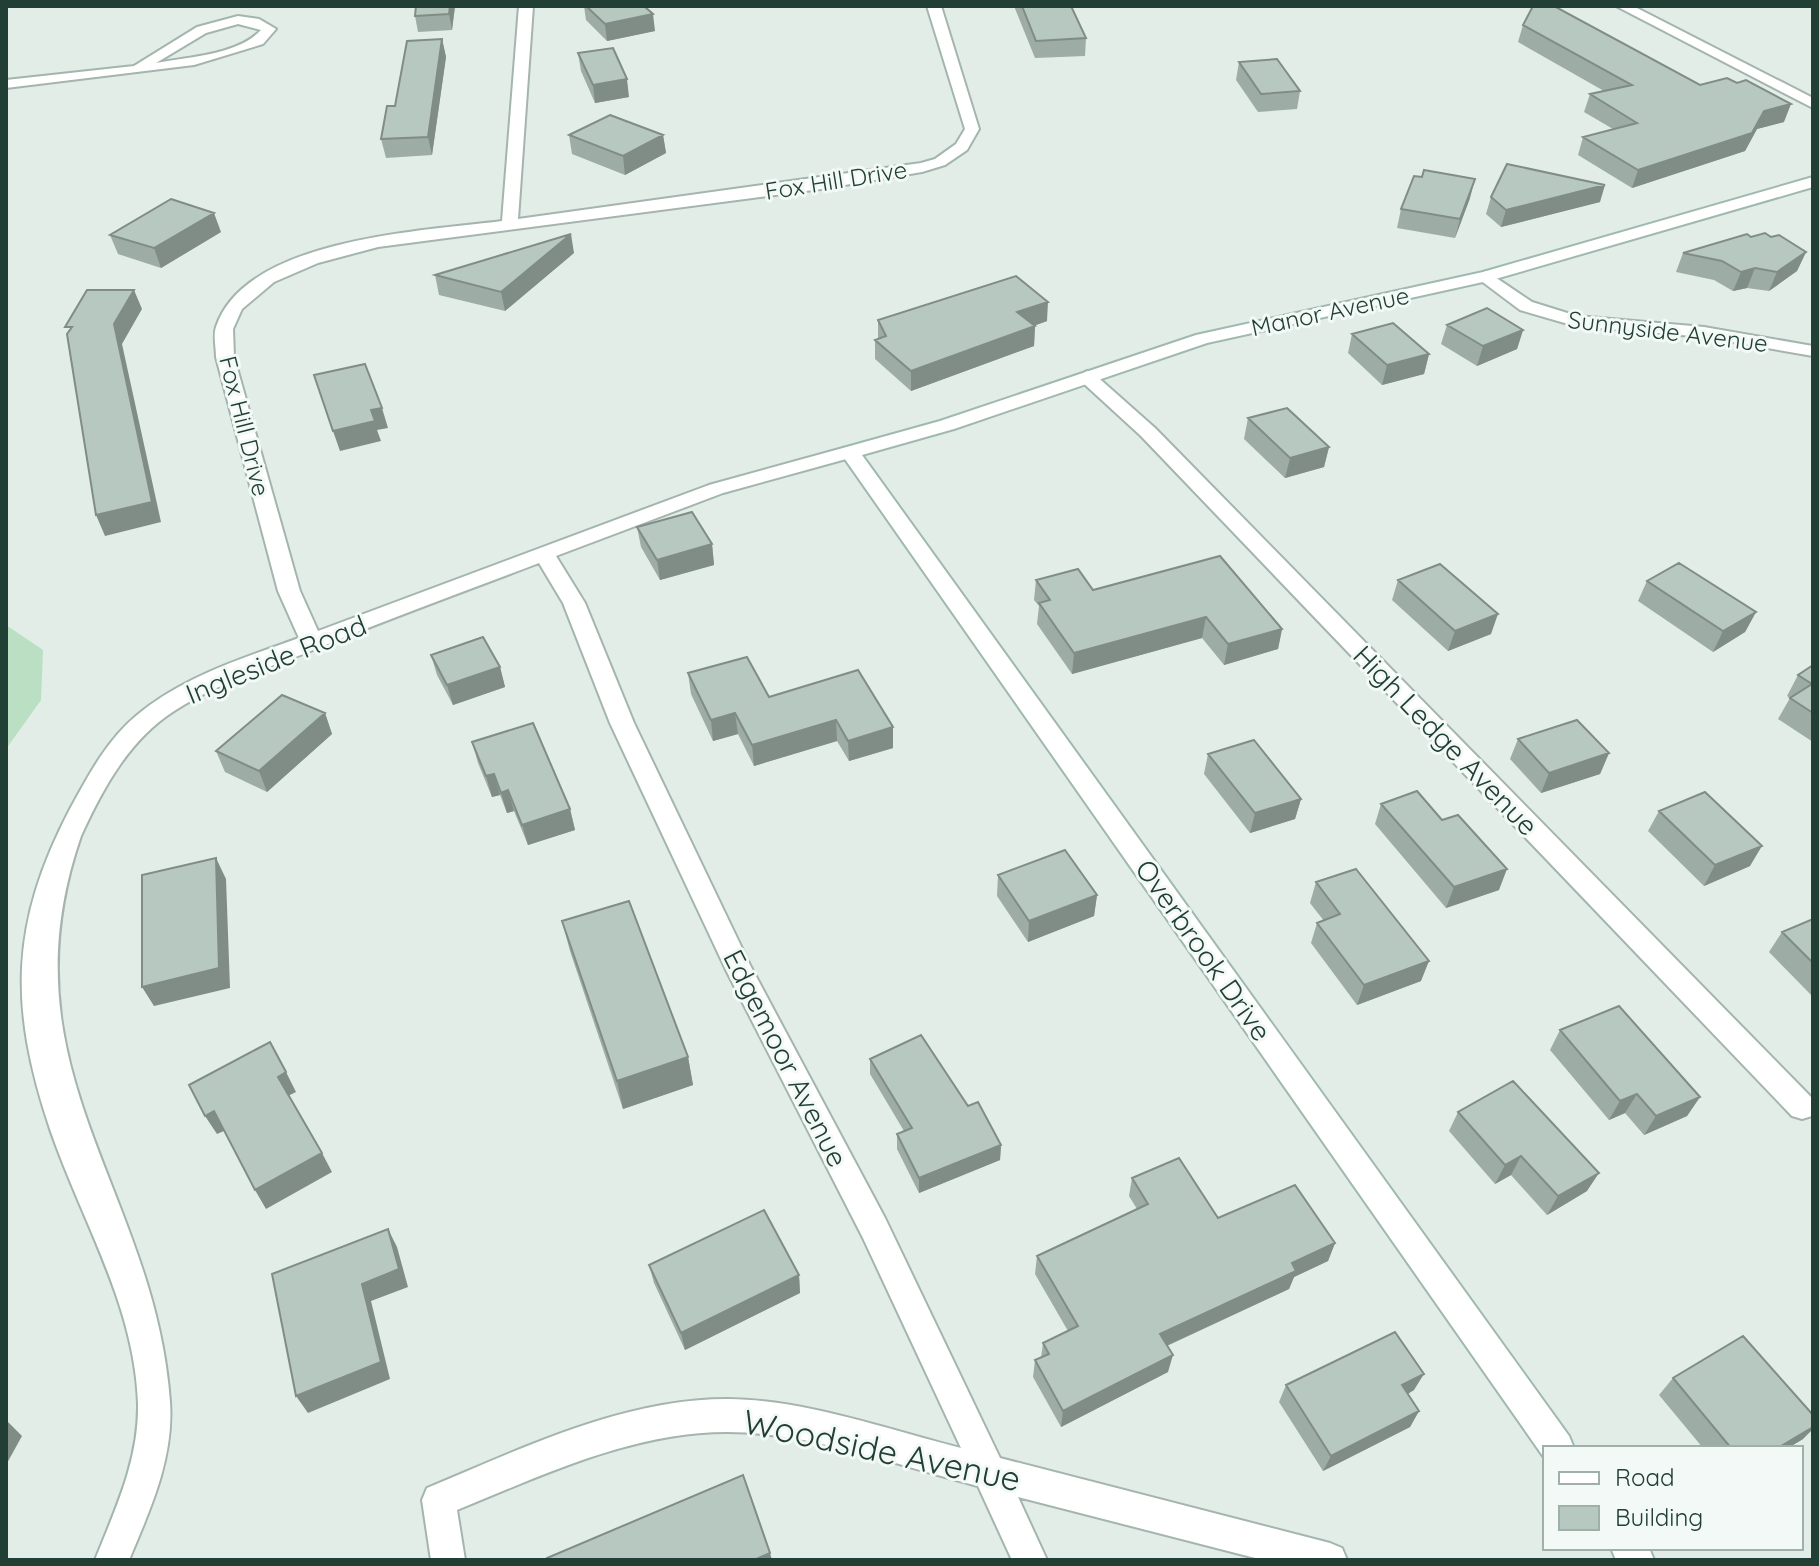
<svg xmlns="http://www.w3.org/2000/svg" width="1819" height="1566" font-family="Quicksand,sans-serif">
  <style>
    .green { fill: #badfc2 }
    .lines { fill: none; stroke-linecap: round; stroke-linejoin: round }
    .street-casing { stroke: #a4b5ae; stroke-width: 4 }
    .secondary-casing { stroke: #a0b9af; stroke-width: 4 }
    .street { fill: #fff; fill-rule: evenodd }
    .secondary { fill: #fff; fill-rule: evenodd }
    .wall { fill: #9daca5 }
    .shaded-wall { fill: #808c86 }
    .building { fill: #b7c8c0; stroke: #808c86; stroke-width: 2 }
    .labels { text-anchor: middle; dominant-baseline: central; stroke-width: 6; stroke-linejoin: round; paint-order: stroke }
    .far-street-label { font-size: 24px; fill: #213f35; stroke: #f3f9f6 }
    .street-label { font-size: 28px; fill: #213f35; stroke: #f3f9f6 }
    .near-street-label { font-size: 34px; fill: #213f35; stroke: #f3f9f6 }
  </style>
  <rect width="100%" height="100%" fill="#e2ede7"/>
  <path class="green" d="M6 625 43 650 41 700 6 749Z"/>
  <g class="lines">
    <defs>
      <path id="street" d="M519 6H533L518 219 921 163 935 159 956 144 965 129 927 6H941L979 129 967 150 945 165 922 172 821 189 378 247 318 263 274 282 242 309 233 329 234 357 300 591 318 631 709 485 843 448H857L860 452 857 456 723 493 556 556 585 603 634 723 751 967 885 1218 1000 1458 1330 1543 1342 1548 1347 1560H1263L1018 1497 1047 1560H1012L978 1486C900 1466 808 1432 727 1432 633 1432 543 1475 457 1510L465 1560H431L422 1500 427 1488C521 1449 625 1398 729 1399 806 1400 886 1429 961 1448L863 1238 726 970 610 723 563 603 539 563C466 591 391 618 318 648 270 668 219 682 174 711 129 740 103 788 81 836 0 1070 155 1189 170 1402 174 1458 150 1510 129 1560H95C115 1510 139 1460 138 1404 135 1305 81 1220 50 1129 9 1007 10 924 70 809 88 776 107 740 136 716 182 677 243 658 299 638L278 591 216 357C216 347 213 336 216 327 245 238 425 231 502 221Z
        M1616 6H1633L1813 98V108Z
        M238 16 259 19 276 29 263 44 194 65 6 88V80L134 66 197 27ZM238 24 261 30C238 55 188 57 156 63L206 33Z
        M1486 271 1532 302 1577 316 1704 327 1813 346V356L1704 337 1575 326 1520 310 1480 280 1478 276Z
        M1087 371 1093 373 1155 428 1812 1098V1116L1802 1119 1792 1116 1141 436 1081 381 1078 377Z"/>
      <path id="secondary" d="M1813 177V187L1492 280 1207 343 954 429 862 455 1569 1436 1574 1448H1545V1459L840 452 843 448 940 421 1196 335 1483 272Z
        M1611 1548H1649L1654 1560H1616Z"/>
    </defs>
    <use href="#street" class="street-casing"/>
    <use href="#secondary" class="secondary-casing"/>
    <use href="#street" class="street"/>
    <use href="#secondary" class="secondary"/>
  </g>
  <path class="wall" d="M455 6 452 30 418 32 415 16Z
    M584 6H644L655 31 607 41 586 20Z
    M1014 6H1071L1086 38 1085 56 1035 58Z
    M1523 25 1700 85 1784 122 1757 129 1745 151 1632 188 1578 155 1583 137 1613 129 1584 112 1590 94 1604 91 1518 42Z
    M442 39 446 57 432 155 386 158 381 139 395 106Z
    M578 53 629 97 595 103 581 71Z
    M1239 62 1300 91 1297 109 1258 112 1236 80Z
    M569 135H663L666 153 625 175 572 154Z
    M1491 197 1600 202 1501 227 1486 214Z
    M1470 198 1455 238 1397 228 1401 209Z
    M221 232 161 268 118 254 110 235Z
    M1751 237H1771L1806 252 1797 271 1769 291 1747 288 1733 291 1714 280 1676 272 1683 253Z
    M574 253 505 311 439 295 435 275Z
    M878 320 1047 321 1034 326H1035L1034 346 911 391 875 359V340L878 338Z
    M1447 325 1523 330 1517 349 1477 366 1441 344Z
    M1352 334 1429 354 1424 374 1382 385 1348 353Z
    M1248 418 1329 447 1324 467 1285 478 1244 439Z
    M637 527 712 544 714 565 660 580 641 547Z
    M1036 580 1093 590 1282 629 1278 649 1224 665 1202 638 1072 674 1037 624 1039 606 1034 600Z
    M1398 580 1491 634 1448 651 1392 600Z
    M1647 581 1756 612 1745 632 1713 652 1638 601Z
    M431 655 500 667 505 687 453 705 437 675Z
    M1813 665V742L1778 719 1790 698 1787 696 1798 675Z
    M688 673 769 697 893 727V748L849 761 837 741 754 766 738 734 713 741 691 694Z
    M325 713 332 734 267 792 225 772 216 751Z
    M1518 739 1609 753 1600 774 1541 793 1510 759Z
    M472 742 570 809 575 830 528 845 514 811 507 813 500 795 492 797 478 763Z
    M1208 754 1301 799 1295 819 1250 833 1204 774Z
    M1381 804 1499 890 1446 908 1375 824Z
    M1659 811 1750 866 1704 886 1648 831Z
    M998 875 1097 895 1094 916 1028 942 997 896Z
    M1316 882 1421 981 1357 1005 1311 943 1317 923 1324 921 1310 903Z
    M1813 919V997L1769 952 1782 932Z
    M562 921 688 1057 693 1085 623 1109 570 951Z
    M1560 1030 1700 1097 1687 1116 1644 1135 1625 1113 1609 1120 1550 1050Z
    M870 1059 968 1106 1001 1145 1000 1160 919 1193 897 1149V1134L904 1131 870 1074Z
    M1458 1112 1587 1191 1547 1215 1511 1175 1495 1184 1449 1131Z
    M1132 1178 1218 1218 1335 1243 1328 1261 1294 1277 1289 1289 1167 1346 1168 1372 1061 1427 1033 1377 1035 1360 1041 1358 1043 1343 1068 1331 1035 1274 1037 1256 1137 1209 1129 1196Z
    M649 1265 799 1275 800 1293 685 1350 654 1283Z
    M1673 1378 1803 1439 1788 1448H1703L1659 1395Z
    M1286 1385 1414 1390 1408 1394 1419 1411 1410 1427 1323 1471 1279 1402Z"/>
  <path class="shaded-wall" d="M450 6H455L452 30 449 14Z
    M653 14 655 31 607 41 605 24Z
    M442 39 446 57 432 155 428 137Z
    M627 79 629 97 595 103 593 85Z
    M1791 104 1784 122 1757 129 1745 151 1632 188 1638 170 1764 111Z
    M663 135 666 153 625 175 623 156Z
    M1475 179 1470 198 1455 238 1460 219Z
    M1605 185 1600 202 1501 227 1506 210Z
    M214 213 221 232 161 268 154 248Z
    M571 234 574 253 505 311 501 292Z
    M1806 252 1797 271 1769 291 1777 272Z
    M1755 268 1747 288 1733 291 1741 272Z
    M134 290 142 309 122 344 161 522 105 536 96 515 114 324Z
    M1048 302 1047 321 1016 332 1017 312Z
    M1035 326 1034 346 911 391V371Z
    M1523 330 1517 349 1477 366 1483 346Z
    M1429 354 1424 374 1382 385 1387 365Z
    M382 408 388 428 377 430 381 441 340 451 333 431 371 410Z
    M1329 447 1324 467 1285 478 1290 458Z
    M712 544 714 565 660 580 657 560Z
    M1756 612 1745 632 1713 652 1723 631Z
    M1498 614 1491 634 1448 651 1455 631Z
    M1206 617 1202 638 1072 674 1074 653Z
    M1282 629 1278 649 1224 665 1228 644Z
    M500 667 505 687 453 705 447 685Z
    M325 713 332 734 267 792 259 771Z
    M735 713 738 734 713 741 711 720Z
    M836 720 837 741 754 766 752 745Z
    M893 727V748L849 761 848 741Z
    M1609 753 1600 774 1541 793 1549 773Z
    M494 774 500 795 492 797 486 776Z
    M508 790 514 811 507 813 501 793Z
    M1301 799 1295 819 1250 833 1255 813Z
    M570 809 575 830 528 845 522 825Z
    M1762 846 1750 866 1704 886 1715 865Z
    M216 858 226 879 230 988 154 1006 142 987Z
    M1507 869 1499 890 1446 908 1454 887Z
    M1097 895 1094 916 1028 942 1029 921Z
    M1429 961 1421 981 1357 1005 1364 985Z
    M688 1057 693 1085 623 1109 617 1081Z
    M286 1072 296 1092 288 1096 278 1077Z
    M1637 1094 1625 1113 1609 1120 1620 1101Z
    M1700 1097 1687 1116 1644 1135 1656 1116Z
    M214 1111 226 1130 217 1134 205 1116Z
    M1001 1145 1000 1160 919 1193V1178Z
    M322 1153 332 1172 266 1209 255 1190Z
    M1521 1156 1511 1175 1495 1184 1505 1165Z
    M1599 1173 1587 1191 1547 1215 1558 1196Z
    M388 1229 397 1247 408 1287 371 1301 390 1379 308 1413 296 1396 362 1284Z
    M1335 1243 1328 1261 1294 1277 1289 1289 1155 1351 1160 1334 1292 1263Z
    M799 1275 800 1293 685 1350 681 1333Z
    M1173 1355 1168 1372 1061 1427 1063 1411Z
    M1424 1374 1414 1390 1393 1402 1402 1385Z
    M1419 1411 1410 1427 1323 1471 1331 1456Z
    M6 1420 22 1436 6 1465Z
    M1813 1427V1429L1803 1439 1788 1448H1778Z
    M770 1553 772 1560H754Z"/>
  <path class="building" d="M416 6H450L449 14 415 16Z
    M586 6H644L653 14 605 24Z
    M1022 6H1071L1086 38 1036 41Z
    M1533 6H1554L1700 85 1727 78 1737 83 1746 80 1791 104 1764 111 1752 133 1638 170 1583 137 1637 123 1590 94 1632 85 1523 25Z
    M442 39 428 137 381 139 387 106H395L407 41Z
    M613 48 627 79 593 85 578 53Z
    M1277 59 1300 91 1261 94 1239 62Z
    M610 115 663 135 623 156 569 135Z
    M1507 164 1605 185 1506 210 1491 197Z
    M1424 170 1475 179 1460 219 1401 209 1414 176 1422 177Z
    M171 199 214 213 154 248 110 235Z
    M1765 233 1771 237 1779 235 1806 252 1777 272 1755 268 1741 272 1722 261 1683 253 1747 234 1751 237Z
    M571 234 501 292 435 275Z
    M1016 276 1048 302 1017 312 1035 326 911 371 875 340 886 336 878 320Z
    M87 290H134L114 324 152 502 96 515 67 334 72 327H65Z
    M1487 308 1523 330 1483 346 1447 325Z
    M1393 323 1429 354 1387 365 1352 334Z
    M365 364 382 408 371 410 375 421 333 431 314 375Z
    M1287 408 1329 447 1290 458 1248 418Z
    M692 512 712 544 657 560 637 527Z
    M1220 556 1282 629 1228 644 1206 617 1074 653 1039 603 1050 600 1036 580 1078 569 1093 590Z
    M1679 563 1756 612 1723 631 1647 581Z
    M1440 564 1498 614 1455 631 1398 580Z
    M483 637 500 667 447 685 431 655Z
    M747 657 769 697 858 670 893 727 848 741 836 720 752 745 735 713 711 720 688 673Z
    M1813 665V713L1790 698 1812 684 1798 675Z
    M282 695 325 713 259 771 216 751Z
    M1577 720 1609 753 1549 773 1518 739Z
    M533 723 570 809 522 825 508 790 501 793 494 774 486 776 472 742Z
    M1254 740 1301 799 1255 813 1208 754Z
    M1417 791 1442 820 1458 815 1507 869 1454 887 1381 804Z
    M1705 792 1762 846 1715 865 1659 811Z
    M1065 850 1097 895 1029 921 998 875Z
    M216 858 219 968 142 987V875Z
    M1356 869 1429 961 1364 985 1317 923 1340 914 1316 882Z
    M629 901 688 1057 617 1081 562 921Z
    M1813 919V963L1782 932Z
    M1619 1006 1700 1097 1656 1116 1637 1094 1620 1101 1560 1030Z
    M921 1035 968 1106 978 1102 1001 1145 919 1178 897 1134 912 1128 870 1059Z
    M270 1042 286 1072 278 1077 322 1153 255 1190 214 1111 205 1116 189 1085Z
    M1513 1081 1599 1173 1558 1196 1521 1156 1505 1165 1458 1112Z
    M1179 1158 1218 1218 1295 1185 1335 1243 1292 1263 1296 1271 1160 1334 1173 1355 1063 1411 1035 1360 1049 1354 1043 1343 1078 1326 1037 1256 1148 1204 1132 1178Z
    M764 1210 799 1275 681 1333 649 1265Z
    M388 1229 399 1269 362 1284 381 1362 296 1396 272 1274Z
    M1395 1332 1424 1374 1402 1385 1419 1411 1331 1456 1286 1385Z
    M1743 1336 1813 1415V1427L1778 1448H1731L1673 1378Z
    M743 1475 770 1553 754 1560H548L547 1558Z"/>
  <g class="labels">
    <g class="far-street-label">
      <text transform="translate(836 180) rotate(-9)">Fox Hill Drive</text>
      <text transform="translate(1330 311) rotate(-12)">Manor Avenue</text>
      <text transform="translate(1668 331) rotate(7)">Sunnyside Avenue</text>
      <text transform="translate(245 426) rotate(76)">Fox Hill Drive</text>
    </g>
    <g class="street-label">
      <text transform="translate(276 659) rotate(-22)">Ingleside Road</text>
      <text transform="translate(1446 740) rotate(46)">High Ledge Avenue</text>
      <text transform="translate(1204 950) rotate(55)">Overbrook Drive</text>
      <text transform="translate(786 1058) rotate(63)">Edgemoor Avenue</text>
    </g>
    <g class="near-street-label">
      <text transform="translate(882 1450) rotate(12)">Woodside Avenue</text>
    </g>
  </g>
  <rect width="1819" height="1566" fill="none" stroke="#213f35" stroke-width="16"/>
  <rect x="1543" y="1446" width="260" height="104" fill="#f3f9f6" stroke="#9fafa9" stroke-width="2"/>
  <rect x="1559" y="1472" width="40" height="12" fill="#ffffff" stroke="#9fafa9" stroke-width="2"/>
  <text x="1615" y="1486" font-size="24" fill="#213f35">Road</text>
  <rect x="1559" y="1506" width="40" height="24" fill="#b7c8c0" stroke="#9fafa9" stroke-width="2"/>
  <text x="1615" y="1526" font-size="24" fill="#213f35">Building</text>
</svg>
